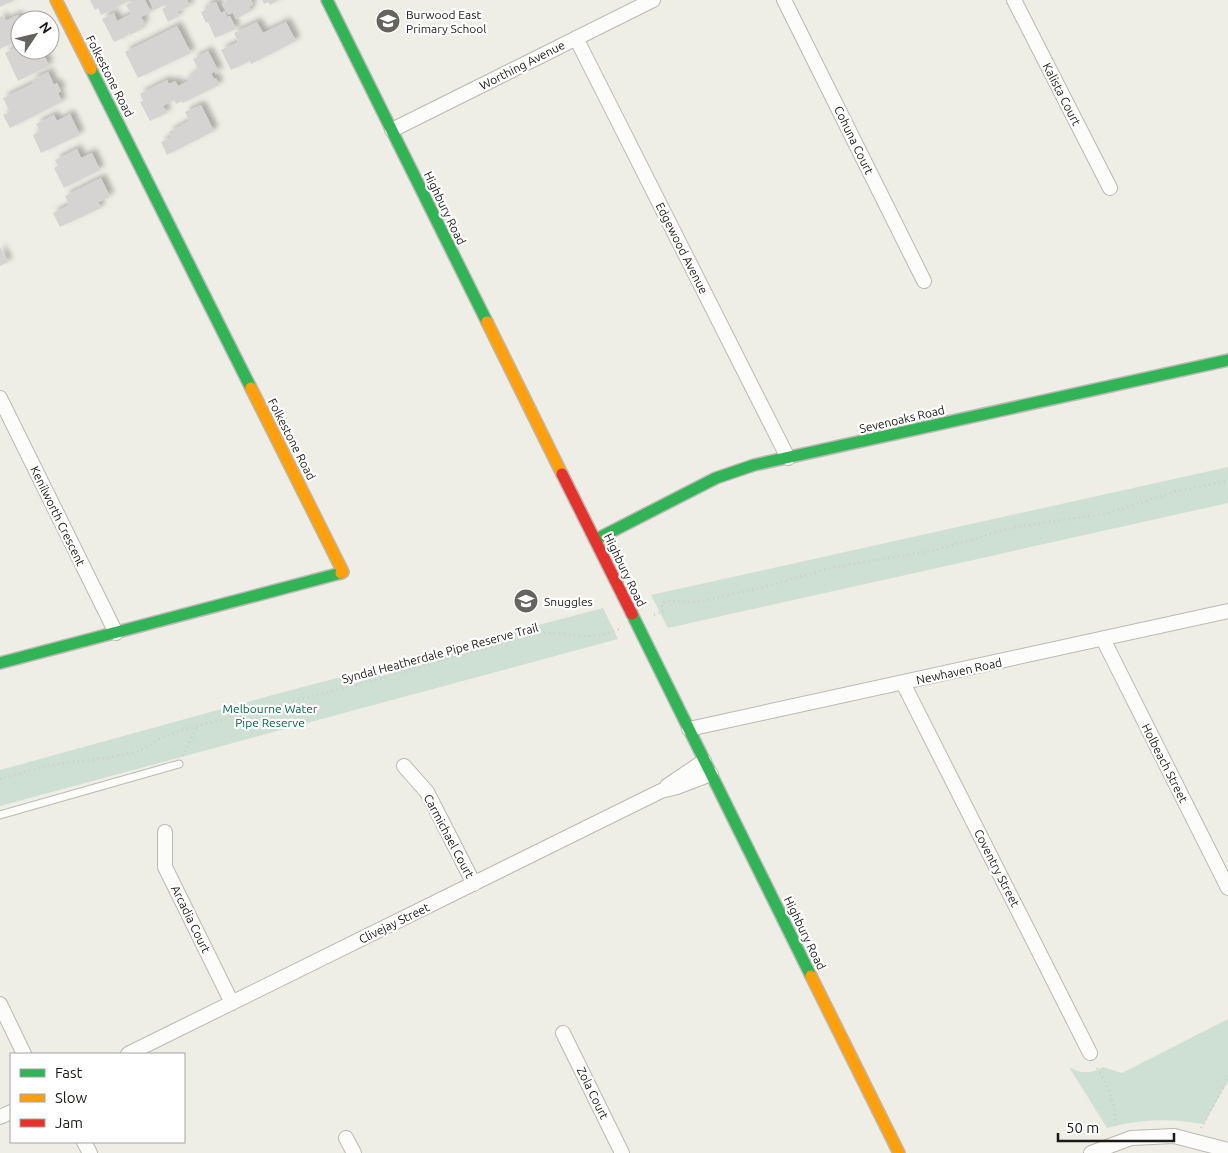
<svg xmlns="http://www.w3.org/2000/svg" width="1228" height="1153" font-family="Ubuntu,sans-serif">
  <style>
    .green { fill: #cee0d4 }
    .building { fill: #d5d4d3; filter: url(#shadow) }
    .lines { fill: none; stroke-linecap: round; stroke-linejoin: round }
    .lane-casing { stroke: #bab9b3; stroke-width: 9 }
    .street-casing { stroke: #bab9b3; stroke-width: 16 }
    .fast-casing { stroke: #bab9b3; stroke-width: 14 }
    .slow-casing { stroke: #bab9b3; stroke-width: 14 }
    .jam-casing { stroke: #bab9b3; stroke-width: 14 }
    .path { stroke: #ccccc9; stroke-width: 2.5; stroke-dasharray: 1 4; stroke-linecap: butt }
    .lane { stroke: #fcfcfb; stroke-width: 7 }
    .street { stroke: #fcfcfb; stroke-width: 14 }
    .fast { stroke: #30b455; stroke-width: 11 }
    .slow { stroke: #ff9f0a; stroke-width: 11 }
    .jam { stroke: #e5322d; stroke-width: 11 }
    .labels { text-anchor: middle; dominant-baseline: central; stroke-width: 4.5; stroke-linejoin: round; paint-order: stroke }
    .poi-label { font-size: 12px; fill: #1b1a16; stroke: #fff; text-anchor: start }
    .street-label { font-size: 12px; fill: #1b1a16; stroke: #fff }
    .park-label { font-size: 12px; fill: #006446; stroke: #fff }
  </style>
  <defs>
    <filter id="shadow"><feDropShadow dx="4.5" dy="-4.5" stdDeviation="2.5" flood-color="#0004"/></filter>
  </defs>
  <rect width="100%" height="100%" fill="#eeede6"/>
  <path class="green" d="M1228 467V503L668 628 651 595Z
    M603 608 618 639 0 806V770L269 696Z
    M1228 1019V1081L1204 1124C1170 1118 1140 1119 1107 1128L1069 1067C1081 1074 1092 1074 1103 1067L1122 1073Z"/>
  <path class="building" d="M0 0H15L0 7Z
    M90 0H126L127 2 101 15 98 8 95 10Z
    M135 0H145L151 12 141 17 145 24 140 26 142 29 130 35 128 32 124 34 125 37 114 42 102 19 114 13 117 21 131 14 126 5Z
    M149 0H187L190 6 177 12 179 16 168 22 162 9 166 7 165 5 154 10Z
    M226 0H251L253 4 249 7 251 11 236 19 233 12 228 15 222 4 227 2Z
    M262 0H279L270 5 268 2 264 4Z
    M216 2 221 13 225 11 227 17 230 16 236 29 215 38 208 22 206 23 201 12 207 9 205 6Z
    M18 15 21 20 20 39 0 49V17L2 16 5 21Z
    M257 22 263 33 286 22 296 41 251 64 250 61 231 70 221 50 238 42 234 33Z
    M177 26 191 53 138 78 125 52Z
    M20 46V50H38L40 54 43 53 49 66 18 81 5 53Z
    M208 51 219 72 216 74 215 71 211 74 214 79 216 78 219 85 183 103 182 101 176 104 174 100 163 106 167 113 150 121 140 102 143 101 140 94 167 80 169 84 175 81 178 86 188 81 186 79 194 74 193 71 198 69 193 59Z
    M48 72 54 85 57 83 61 91 58 93 62 102 10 128 3 115 10 112 3 98 34 83 32 80Z
    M201 105 214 131 167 155 161 142 171 137 169 132 189 121 185 112Z
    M70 114 80 135 41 153 33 135 40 131 36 124 54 115 57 121Z
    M77 149 81 158 92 153 100 170 64 188 54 168 58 166 55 160Z
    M101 178 110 197 98 202 101 208 60 227 53 213 69 205 65 196Z
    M0 247 8 262 0 266Z"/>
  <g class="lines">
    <defs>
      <path id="lane" d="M0 815 179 764"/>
      <path id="street" d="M784 0 924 281
        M1014 0 1110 188
        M576 38 788 458
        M392 130 653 0
        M0 398 116 633
        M1103 639 1228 888
        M903 683 1090 1053
        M689 729 1228 611
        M404 766 427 792 474 884
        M667 786 704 761
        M165 832V867L232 1003
        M0 1004 24 1054
        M563 1033 622 1153
        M128 1054 661 791 677 787 711 774
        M0 1117 11 1112
        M346 1138 354 1153
        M84 1142 90 1153
        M1091 1153 1131 1138 1174 1136 1228 1150"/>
      <path id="fast" d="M327 0 487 322
        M91 69 251 388
        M595 540 716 478 754 465 1228 360
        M632 614 811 976
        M0 663 341 573"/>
      <path id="slow" d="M56 0 91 69
        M487 322 562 474
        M251 388 343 572 341 573
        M811 976 899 1153"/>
      <path id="jam" d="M562 474 632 614"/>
    </defs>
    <use href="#lane" class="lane-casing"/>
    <use href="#street" class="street-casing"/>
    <use href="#fast" class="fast-casing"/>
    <use href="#slow" class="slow-casing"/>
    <use href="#jam" class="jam-casing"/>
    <path class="path" d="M654 615 663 612 662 604 666 601 698 602 764 587 834 567 936 550 1014 527 1104 514 1178 491 1228 481
      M183 756 197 727
      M0 779 49 765 111 757 139 751 167 735 197 726 375 680 520 638C528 636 536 634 544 633 574 632 588 643 619 629
      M1097 1068C1110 1091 1115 1101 1116 1128
      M1201 1128 1228 1079"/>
    <use href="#lane" class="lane"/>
    <use href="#street" class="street"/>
    <use href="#fast" class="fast"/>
    <use href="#slow" class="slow"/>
    <use href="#jam" class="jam"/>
  </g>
  <defs>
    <symbol id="school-disc" viewBox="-11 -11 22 22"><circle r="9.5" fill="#65645f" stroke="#fff"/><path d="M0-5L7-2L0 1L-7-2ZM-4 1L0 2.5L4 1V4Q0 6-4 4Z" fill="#fff"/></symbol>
  </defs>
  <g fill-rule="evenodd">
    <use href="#school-disc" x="374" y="7" width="28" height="28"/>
    <use href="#school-disc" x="512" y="587" width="28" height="28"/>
  </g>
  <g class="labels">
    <g class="poi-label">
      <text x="406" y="14">Burwood East<tspan x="406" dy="14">Primary School</tspan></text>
      <text x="544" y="601">Snuggles</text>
    </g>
    <g class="street-label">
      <text transform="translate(522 65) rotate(-27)">Worthing Avenue</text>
      <text transform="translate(110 76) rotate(63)">Folkestone Road</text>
      <text transform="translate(1062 94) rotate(63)">Kalista Court</text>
      <text transform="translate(854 140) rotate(64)">Cohuna Court</text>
      <text transform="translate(445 208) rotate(64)">Highbury Road</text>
      <text transform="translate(682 248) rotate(63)">Edgewood Avenue</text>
      <text transform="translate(902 419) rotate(-13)">Sevenoaks Road</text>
      <text transform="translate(292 439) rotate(63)">Folkestone Road</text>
      <text transform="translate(58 516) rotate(64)">Kenilworth Crescent</text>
      <text transform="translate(625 570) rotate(64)">Highbury Road</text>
      <text transform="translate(440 653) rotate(-15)">Syndal Heatherdale Pipe Reserve Trail</text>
      <text transform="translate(959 671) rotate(-12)">Newhaven Road</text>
      <text transform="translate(1165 763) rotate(63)">Holbeach Street</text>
      <text transform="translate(449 836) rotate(62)">Carmichael Court</text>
      <text transform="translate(997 868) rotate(63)">Coventry Street</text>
      <text transform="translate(191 919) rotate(64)">Arcadia Court</text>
      <text transform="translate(394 923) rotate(-26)">Clivejay Street</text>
      <text transform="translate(805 933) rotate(64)">Highbury Road</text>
      <text transform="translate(593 1093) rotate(64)">Zola Court</text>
    </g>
    <g class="park-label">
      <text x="270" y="708">Melbourne Water<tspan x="270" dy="14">Pipe Reserve</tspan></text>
    </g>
  </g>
  <rect x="10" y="1053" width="175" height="90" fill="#ffffff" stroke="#a4a3a2"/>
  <rect x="20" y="1069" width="25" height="8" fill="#30b455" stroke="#a4a3a2"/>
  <text x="55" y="1078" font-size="15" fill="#1b1a16">Fast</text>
  <rect x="20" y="1094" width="25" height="8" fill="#ff9f0a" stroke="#a4a3a2"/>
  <text x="55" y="1103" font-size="15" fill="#1b1a16">Slow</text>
  <rect x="20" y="1119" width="25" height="8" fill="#e5322d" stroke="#a4a3a2"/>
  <text x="55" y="1128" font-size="15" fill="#1b1a16">Jam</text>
  <g transform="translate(35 35) rotate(55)"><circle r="24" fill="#ffffff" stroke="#a4a3a2"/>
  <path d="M0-4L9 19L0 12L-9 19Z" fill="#65645f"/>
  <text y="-8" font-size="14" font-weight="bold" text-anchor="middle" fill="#1b1a16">N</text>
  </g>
  <path d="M1058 1133v8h116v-8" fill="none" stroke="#1b1a16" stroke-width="2.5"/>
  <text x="1066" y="1133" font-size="15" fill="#1b1a16" stroke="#ffffff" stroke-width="4" paint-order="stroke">50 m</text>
</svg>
